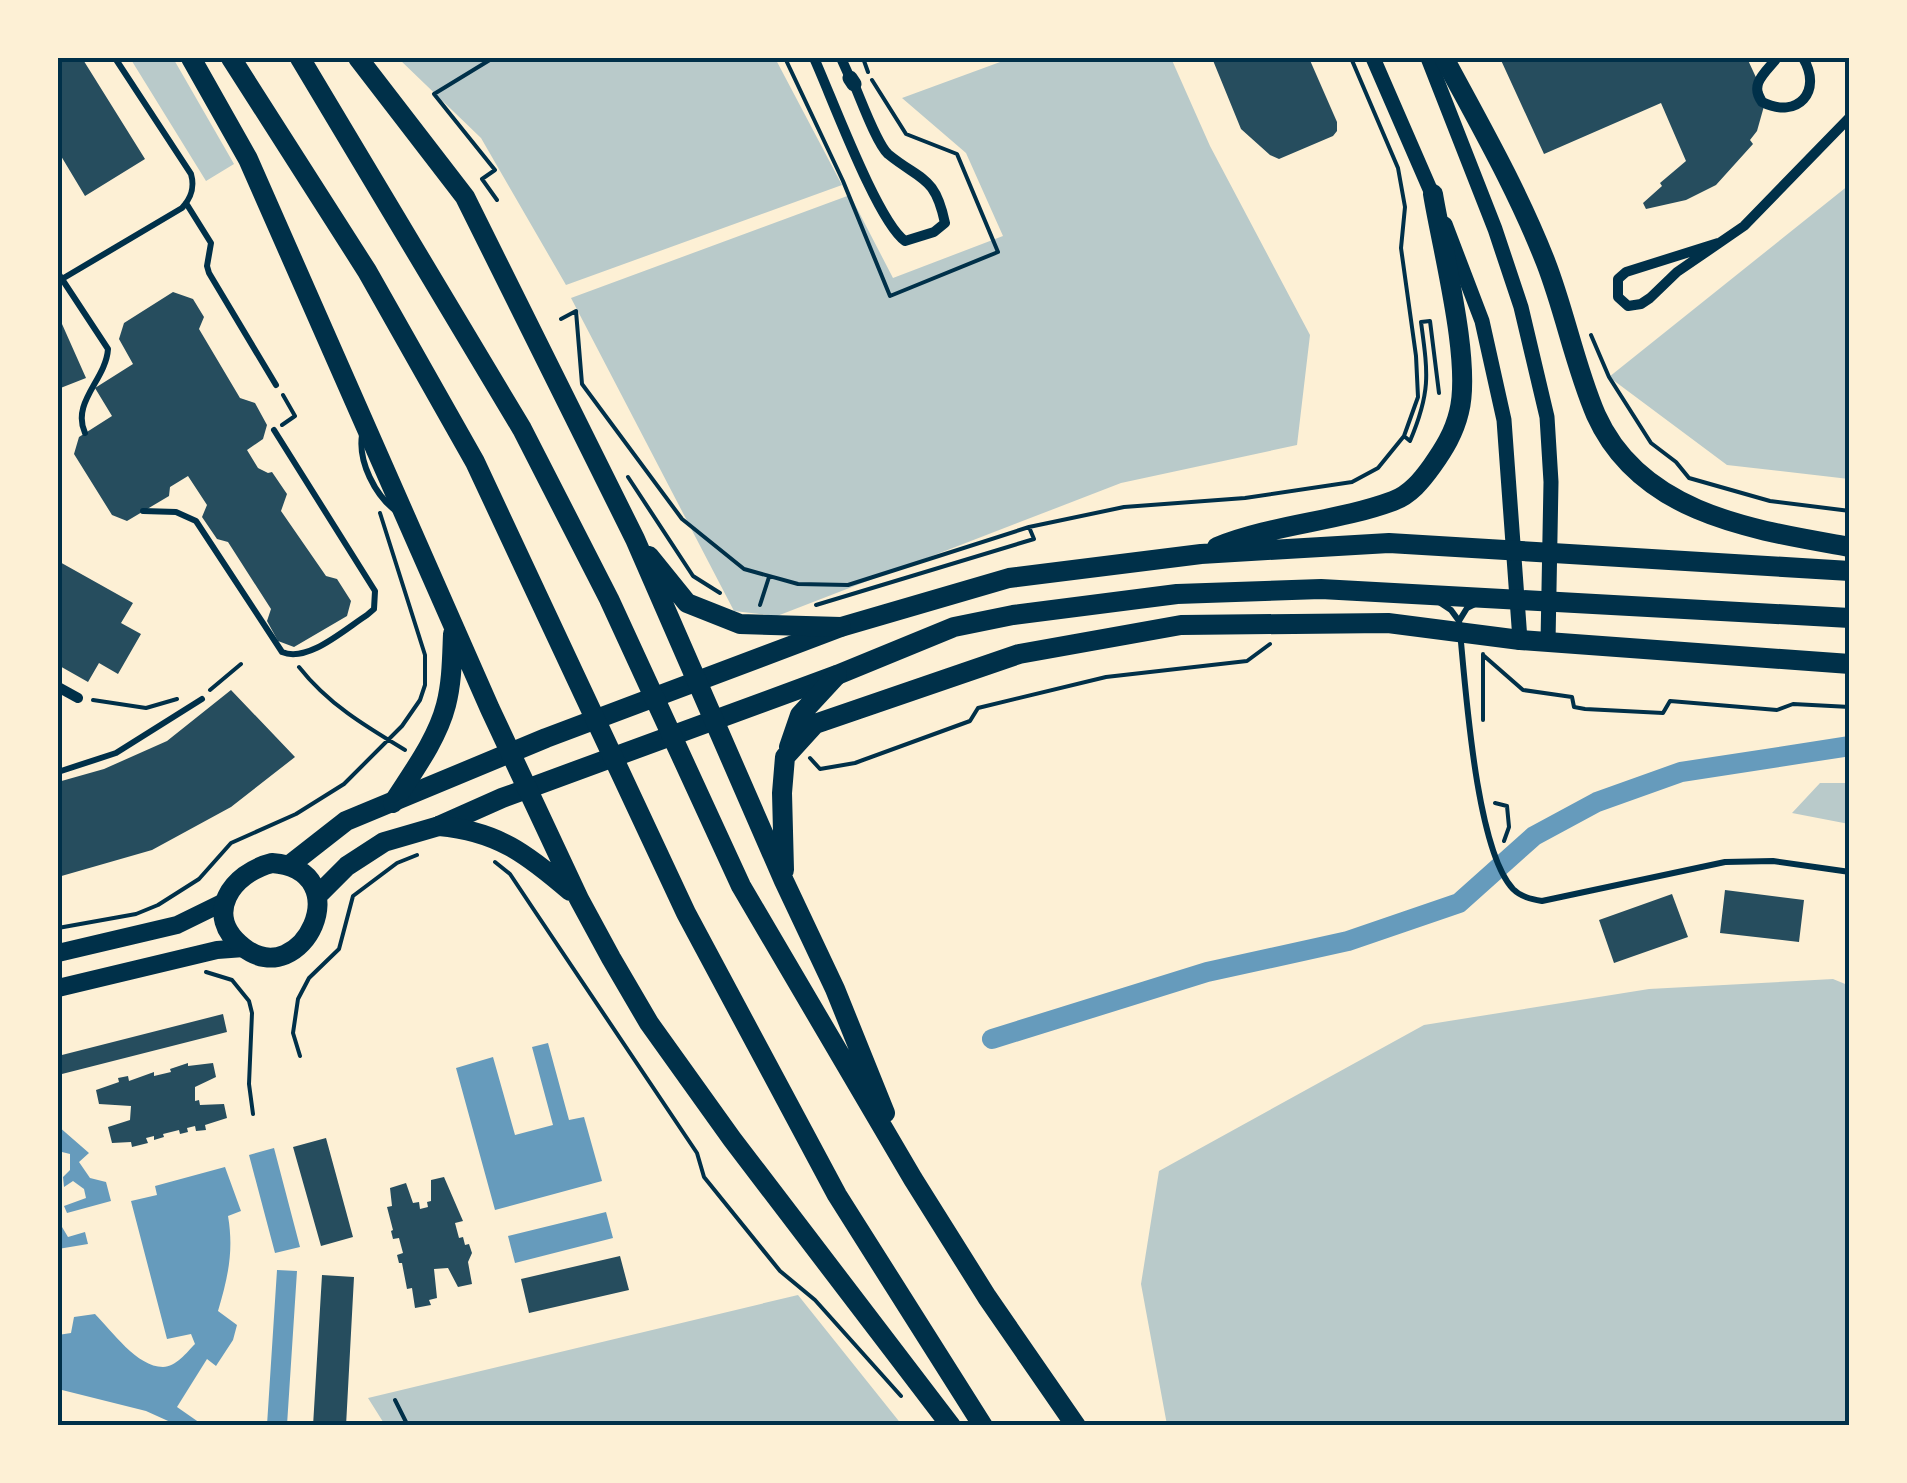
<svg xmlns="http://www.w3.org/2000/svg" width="1907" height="1483" font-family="'Titillium Web',sans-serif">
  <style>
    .green { fill: #b9caca }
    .water { fill: #669bbc }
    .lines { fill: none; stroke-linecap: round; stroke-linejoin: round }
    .canal { stroke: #669bbc; stroke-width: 20 }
    .building { fill: #264d5e }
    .path { stroke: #003049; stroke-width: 4 }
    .service { stroke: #003049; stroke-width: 6 }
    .minor { stroke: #003049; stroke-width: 10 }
    .tertiary { stroke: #003049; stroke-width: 15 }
    .secondary { stroke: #003049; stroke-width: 18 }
    .trunk { stroke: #003049; stroke-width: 20 }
    .motorway { stroke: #003049; stroke-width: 20 }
    .neatline { fill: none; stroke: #003049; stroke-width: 4 }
  </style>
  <rect width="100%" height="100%" fill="#fdf0d5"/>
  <path class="green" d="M130 58H173L234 164 206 181Z
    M398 58H775L842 185 566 285 481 138Z
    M1011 58H1171L1210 146 1310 335 1297 445 1121 483 777 616 734 611 571 298 850 195 893 278 1003 236 966 153 902 98Z
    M1849 185V479L1727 465 1609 377Z
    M1820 783H1849V824L1792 813Z
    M1833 979 1850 986 1849 1425H1167L1141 1284 1159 1171 1424 1025 1649 989Z
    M798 1295 902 1425H385L368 1398Z"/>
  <path class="water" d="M548 1043 569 1120 584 1117 602 1181 495 1210 456 1068 493 1057 515 1135 553 1125 532 1047Z
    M58 1126 89 1153 79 1162 90 1178 106 1182 111 1201 67 1213 64 1206 86 1198 84 1189 73 1181 64 1187 63 1177 70 1170V1154L58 1151Z
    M274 1148 300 1247 275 1253 249 1155Z
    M225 1167 241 1211 228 1216C234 1251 228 1277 218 1311L237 1325 233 1340 216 1366 207 1359 177 1407 200 1423 177 1425 146 1411 58 1389V1335L71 1333 74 1317 95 1314C112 1331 137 1367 163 1367 176 1367 187 1352 195 1344L191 1334 167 1339 131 1201 157 1195 155 1186Z
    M606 1212 613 1238 515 1263 508 1236Z
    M62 1227 68 1237 85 1232 88 1244 58 1249V1231Z
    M277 1270 297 1271 287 1425H267Z"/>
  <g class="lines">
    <path class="canal" d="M992 1039 1207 972 1348 941 1459 903 1534 836 1597 802 1681 772 1850 746"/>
  </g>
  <path class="building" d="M58 58H82L145 159 85 196 58 151Z
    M1212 58H1309L1337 122V131L1333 136 1279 159 1270 155 1241 129Z
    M1500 58H1747L1766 99 1757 131 1750 140 1753 144 1716 185 1686 200 1646 209 1643 203 1662 186 1660 183 1686 161 1661 103 1544 154Z
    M173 292 193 299 204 317 199 329 240 398 255 403 267 425 263 439 247 450 258 468 268 473 272 472 287 494 281 511 326 576 337 579 351 601 347 616 294 647 278 641 267 621 271 609 228 542 217 539 202 517 207 505 188 476 170 487 169 496 127 521 112 515 74 454 79 437 112 416 95 388 133 364 119 339 124 323Z
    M58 315 86 378 58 389Z
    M58 561 133 603 121 623 141 634 118 674 99 663 88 682 58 665Z
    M231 690 295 757 231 807 152 850 58 877V782L104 769 167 741Z
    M1725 890 1804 900 1799 942 1720 933Z
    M1672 894 1688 937 1614 963 1599 920Z
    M223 1014 227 1032 58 1075V1056Z
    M188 1063V1066L213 1063 216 1077 195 1087V1101L199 1100 200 1105 224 1104 227 1118 205 1125 206 1130 196 1131 195 1126 187 1128 188 1132 180 1134 179 1130 163 1134 164 1137 154 1140V1136L146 1138 148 1143 132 1147 131 1142 112 1143 108 1127 130 1120 131 1106 99 1104 96 1090 119 1082 118 1078 128 1076 129 1081 154 1072V1076L171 1072 170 1069Z
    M326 1138 353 1237 321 1246 293 1147Z
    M444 1177 463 1221 455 1223 459 1238 463 1237 465 1245 469 1244 472 1253 468 1262 472 1284 458 1287 448 1268 434 1269 437 1298 429 1300 431 1305 415 1308 412 1288 407 1289 402 1263H399L397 1255 403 1253 399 1238 393 1239 391 1231 393 1230 387 1207 392 1206 390 1188 406 1183 413 1203 419 1202 420 1209 428 1207 427 1202 431 1201V1180Z
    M620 1256 629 1290 529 1313 521 1279Z
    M322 1275 354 1277 346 1426H313Z"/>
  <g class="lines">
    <path class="path" d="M493 58 434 94 495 170 482 179 497 200
      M785 58 843 181 890 296 998 252 957 154 906 134 872 80
      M863 58 868 72
      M1351 58 1398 168 1405 207 1401 248 1416 356 1418 397 1404 436
      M561 319 576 311 582 384 682 519 744 569 798 584 848 585 1029 527 1124 507 1245 498 1352 482 1378 468 1404 436 1410 441C1431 391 1428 374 1421 322L1430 321 1439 393
      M1591 335 1609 377 1651 443 1676 462 1689 478 1770 501 1850 511
      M282 425 295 416 283 395
      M628 477 693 576 720 593
      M760 605 769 577
      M816 605 1034 539 1029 527
      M1483 654V720
      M1483 655 1523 690 1572 697 1574 707 1585 709 1663 713 1670 701 1777 710 1793 704 1850 707
      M299 667C328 704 365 726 405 750
      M210 690 241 664
      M93 700 146 708 177 699
      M810 758 820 769 855 763 970 721 978 708 1106 677 1247 661 1270 644
      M1495 803 1507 806 1509 827 1504 841
      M495 862 510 874 534 910 697 1153 704 1177 780 1271 815 1300 901 1396
      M58 928 136 914 158 905 199 879 231 843 296 814 344 784 402 726 420 700 425 685V655L380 513
      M206 972 232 980 249 1001 252 1013 249 1084 253 1114
      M300 1056 293 1033 298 999 309 978 339 949 353 896 397 863 417 855
      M395 1400 408 1426"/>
    <path class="service" d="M186 203 211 243 207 266 209 273 276 385
      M58 273 108 349C106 380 71 402 85 433
      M62 279 182 208C191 198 195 188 191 174L115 58
      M362 435C358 462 375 495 396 511
      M143 511 176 512 196 521 282 652C308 663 345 629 367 615L374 609 375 591 274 430
      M1439 602 1451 610 1459 621C1465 679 1475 849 1513 889 1521 897 1531 899 1542 901L1725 862 1773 861 1850 872
      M1459 621 1467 608 1475 604
      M58 772 116 753 202 699"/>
    <path class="minor" d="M814 58C831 95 877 221 905 241L934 232 945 223C935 175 921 181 888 154 877 144 861 100 854 84
      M841 58 850 78
      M1777 58C1765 73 1749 84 1762 102 1798 120 1823 91 1803 58
      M1718 243 1626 272 1618 279V297L1628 306 1641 304 1650 298 1677 272 1744 226 1850 117
      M58 687 78 698"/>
    <path class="tertiary" d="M1373 58 1436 203
      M1428 58 1495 229 1521 307 1547 417 1551 482 1548 642
      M850 78 854 84
      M1445 224 1482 321 1504 420 1520 640"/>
    <path class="secondary" d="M58 953 177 925 224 902
      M58 988 217 950 244 948"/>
    <path class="trunk" d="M1444 58C1480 125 1518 191 1546 263 1565 312 1575 366 1596 415 1641 515 1755 530 1850 547
      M1217 547C1274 524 1336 522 1393 501 1410 495 1422 480 1432 466 1444 449 1454 433 1459 412 1472 362 1442 249 1433 194
      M1520 640 1850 664
      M272 863C361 870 302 994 243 947 202 915 232 873 272 863Z
      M291 864 346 821 546 738 841 627 1009 578 1201 554 1389 543 1850 571
      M317 896 347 866 384 842 439 826 502 798 837 675 954 627 1013 615 1177 594 1321 589 1850 618"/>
    <path class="motorway" d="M191 58 248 159 490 709 579 899 611 958 649 1023 732 1139 951 1426
      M231 58 367 271 475 462 686 913 837 1195 983 1426
      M300 58 522 429 609 599 741 886 913 1179 987 1297 1076 1426
      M358 58 465 197 635 539 784 881 835 989 885 1113
      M649 556 687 603 740 624 841 627
      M789 747 800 715 837 675
      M393 803C412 773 437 740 446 705 452 682 452 658 453 634
      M439 826C497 831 527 854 570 891
      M784 870 782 793 785 757 815 724 1019 654 1181 625 1388 623 1520 640"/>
  </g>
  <rect width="1907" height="1483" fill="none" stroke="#fdf0d5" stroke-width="120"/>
  <rect x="60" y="60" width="1787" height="1363" class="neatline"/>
</svg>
